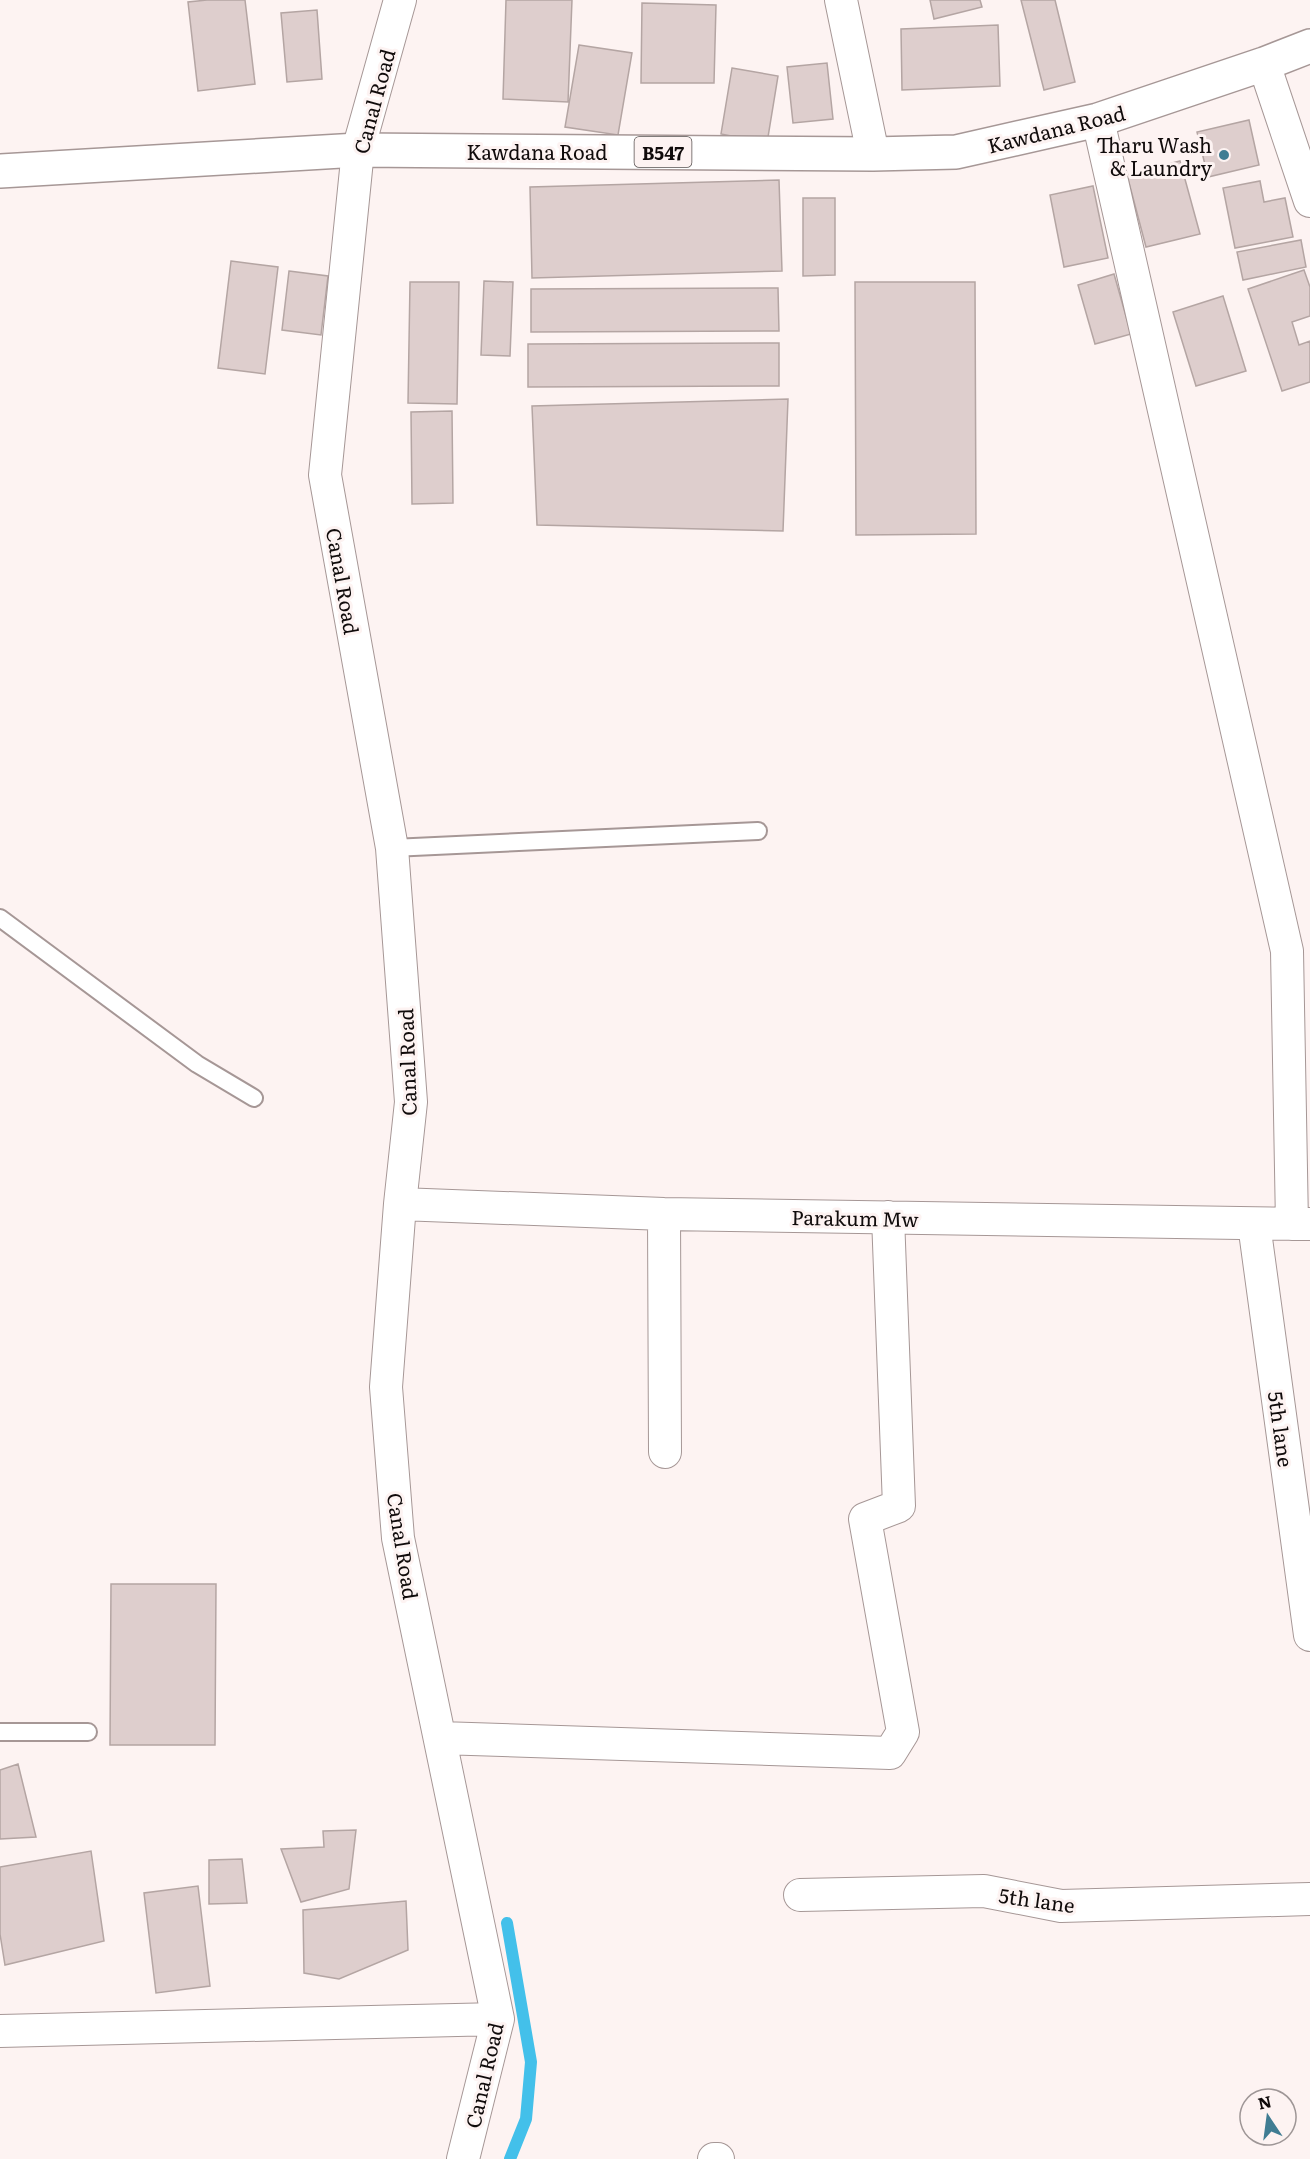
<svg xmlns="http://www.w3.org/2000/svg" width="1310" height="2159" font-family="Literata,serif">
  <style>
    .lines { fill: none; stroke-linecap: round; stroke-linejoin: round }
    .stream { stroke: #43c0ea; stroke-width: 12 }
    .building { fill: #dececd; stroke: #b4a5a3; stroke-width: 1.5 }
    .service-casing { stroke: #a69796; stroke-width: 20 }
    .minor-casing { stroke: #a69796; stroke-width: 34 }
    .primary-casing { stroke: #a69796; stroke-width: 36 }
    .service { stroke: #fff; stroke-width: 16 }
    .minor { stroke: #fff; stroke-width: 32 }
    .primary { stroke: #fff; stroke-width: 33 }
    .poi-dot { fill: #407d93; stroke: #fdf3f2; stroke-width: 2 }
    .labels { text-anchor: middle; dominant-baseline: central; stroke-width: 6; stroke-linejoin: round; paint-order: stroke }
    .shield { fill: #fdf3f2; stroke: #575150; stroke-width: 1.5 }
    .shield-label { font-size: 18px; font-weight: bold; fill: #100b0b }
    .street-label { font-size: 20px; fill: #100b0b; stroke: #fdf3f2 }
    .poi-label { font-size: 20px; fill: #100b0b; stroke: #fdf3f2; text-anchor: end }
  </style>
  <rect width="100%" height="100%" fill="#fdf3f2"/>
  <g class="lines">
    <path class="stream" d="M507 1923 531 2062 526 2119 510 2159"/>
  </g>
  <path class="building" d="M207 0H245L255 84 198 91 188 2Z
    M506 0H572L568 102 503 99Z
    M930 0H980L982 7 934 19Z
    M1021 0H1055L1075 82 1044 90Z
    M642 3 716 5 714 83H641Z
    M317 10 322 79 287 82 281 13Z
    M998 25 1000 86 902 90 901 29Z
    M579 45 632 53 618 135 565 127Z
    M827 63 833 119 793 123 787 67Z
    M732 68 778 76 767 143 721 134Z
    M1249 120 1259 165 1208 177 1197 132Z
    M1180 161 1200 234 1146 247 1127 175Z
    M779 180 782 271 532 278 530 187Z
    M1260 181 1264 202 1285 198 1293 237 1235 248 1223 188Z
    M1093 186 1108 258 1064 267 1050 195Z
    M803 198H835V275L803 276Z
    M1301 240 1306 267 1243 280 1237 252Z
    M231 261 278 267 265 374 218 368Z
    M1304 270 1310 287V316L1292 322 1299 345 1310 341V382L1282 391 1248 289Z
    M289 271 328 276 321 335 282 330Z
    M1114 274 1131 334 1095 344 1078 285Z
    M484 281 513 282 510 356 481 355Z
    M410 282H459L457 404 408 403Z
    M855 282H975L976 534 856 535Z
    M778 288 779 331 531 332V289Z
    M1223 296 1246 371 1196 386 1173 312Z
    M779 343V386L528 387V344Z
    M788 399 783 531 537 525 532 406Z
    M452 411 453 503 412 504 411 412Z
    M111 1584H216L215 1745H110Z
    M18 1764 36 1837 0 1839V1770Z
    M356 1830 349 1889 301 1902 281 1849 324 1847 323 1831Z
    M91 1851 104 1941 5 1965 0 1934V1867Z
    M242 1859 247 1903 209 1904V1860Z
    M198 1886 210 1986 156 1993 144 1893Z
    M406 1901 408 1950 339 1979 304 1973 303 1910Z"/>
  <g class="lines">
    <defs>
      <path id="service" d="M392 848 758 831
        M0 918 197 1064 254 1098
        M0 1732H88"/>
      <path id="minor" d="M400 0 358 150 325 475 392 848 411 1102 400 1204 386 1387 398 1538 498 2019 463 2159
        M841 0 873 154
        M1264 64 1310 201
        M1098 120 1287 951 1292 1224
        M400 1204 664 1214 1310 1224
        M664 1214 665 1452
        M1254 1224 1310 1635
        M440 1738 890 1753 903 1732 865 1519 899 1506 888 1217
        M800 1895 984 1891 1061 1906 1310 1899
        M0 2031 498 2019
        M714 2159H718"/>
      <path id="primary" d="M0 171 358 150 873 154 956 152 1098 120 1264 64 1310 46"/>
    </defs>
    <use href="#service" class="service-casing"/>
    <use href="#minor" class="minor-casing"/>
    <use href="#primary" class="primary-casing"/>
    <use href="#service" class="service"/>
    <use href="#minor" class="minor"/>
    <use href="#primary" class="primary"/>
  </g>
  <circle class="poi-dot" cx="1224" cy="155" r="6"/>
  <g class="labels">
    <rect class="shield" x="634.5" y="137" width="57" height="30" rx="4.5"/>
    <g class="shield-label">
      <text x="663" y="152">B547</text>
    </g>
    <g class="street-label">
      <text transform="translate(373 101) rotate(-75)">Canal Road</text>
      <text transform="translate(1056 128) rotate(-14)">Kawdana Road</text>
      <text x="537" y="151">Kawdana Road</text>
      <text transform="translate(344 581) rotate(80)">Canal Road</text>
      <text transform="translate(406 1062) rotate(-92)">Canal Road</text>
      <text transform="translate(855 1217) rotate(1)">Parakum Mw</text>
      <text transform="translate(1282 1429) rotate(82)">5th lane</text>
      <text transform="translate(404 1546) rotate(81)">Canal Road</text>
      <text transform="translate(1037 1899) rotate(8)">5th lane</text>
      <text transform="translate(483 2075) rotate(-77)">Canal Road</text>
    </g>
    <g class="poi-label">
      <text x="1212" y="144">Tharu Wash<tspan x="1212" dy="23">&amp; Laundry</tspan></text>
    </g>
  </g>
  <g transform="translate(1268 2117) rotate(347)"><circle r="28" fill="#fdf3f2" stroke="#9e9696" stroke-width="1.5"/>
  <path d="M0-4.5L10 22L0 15L-10 22Z" fill="#407d93"/>
  <text y="-9" font-size="16" font-weight="bold" text-anchor="middle" fill="#100b0b">N</text>
  </g>
</svg>
